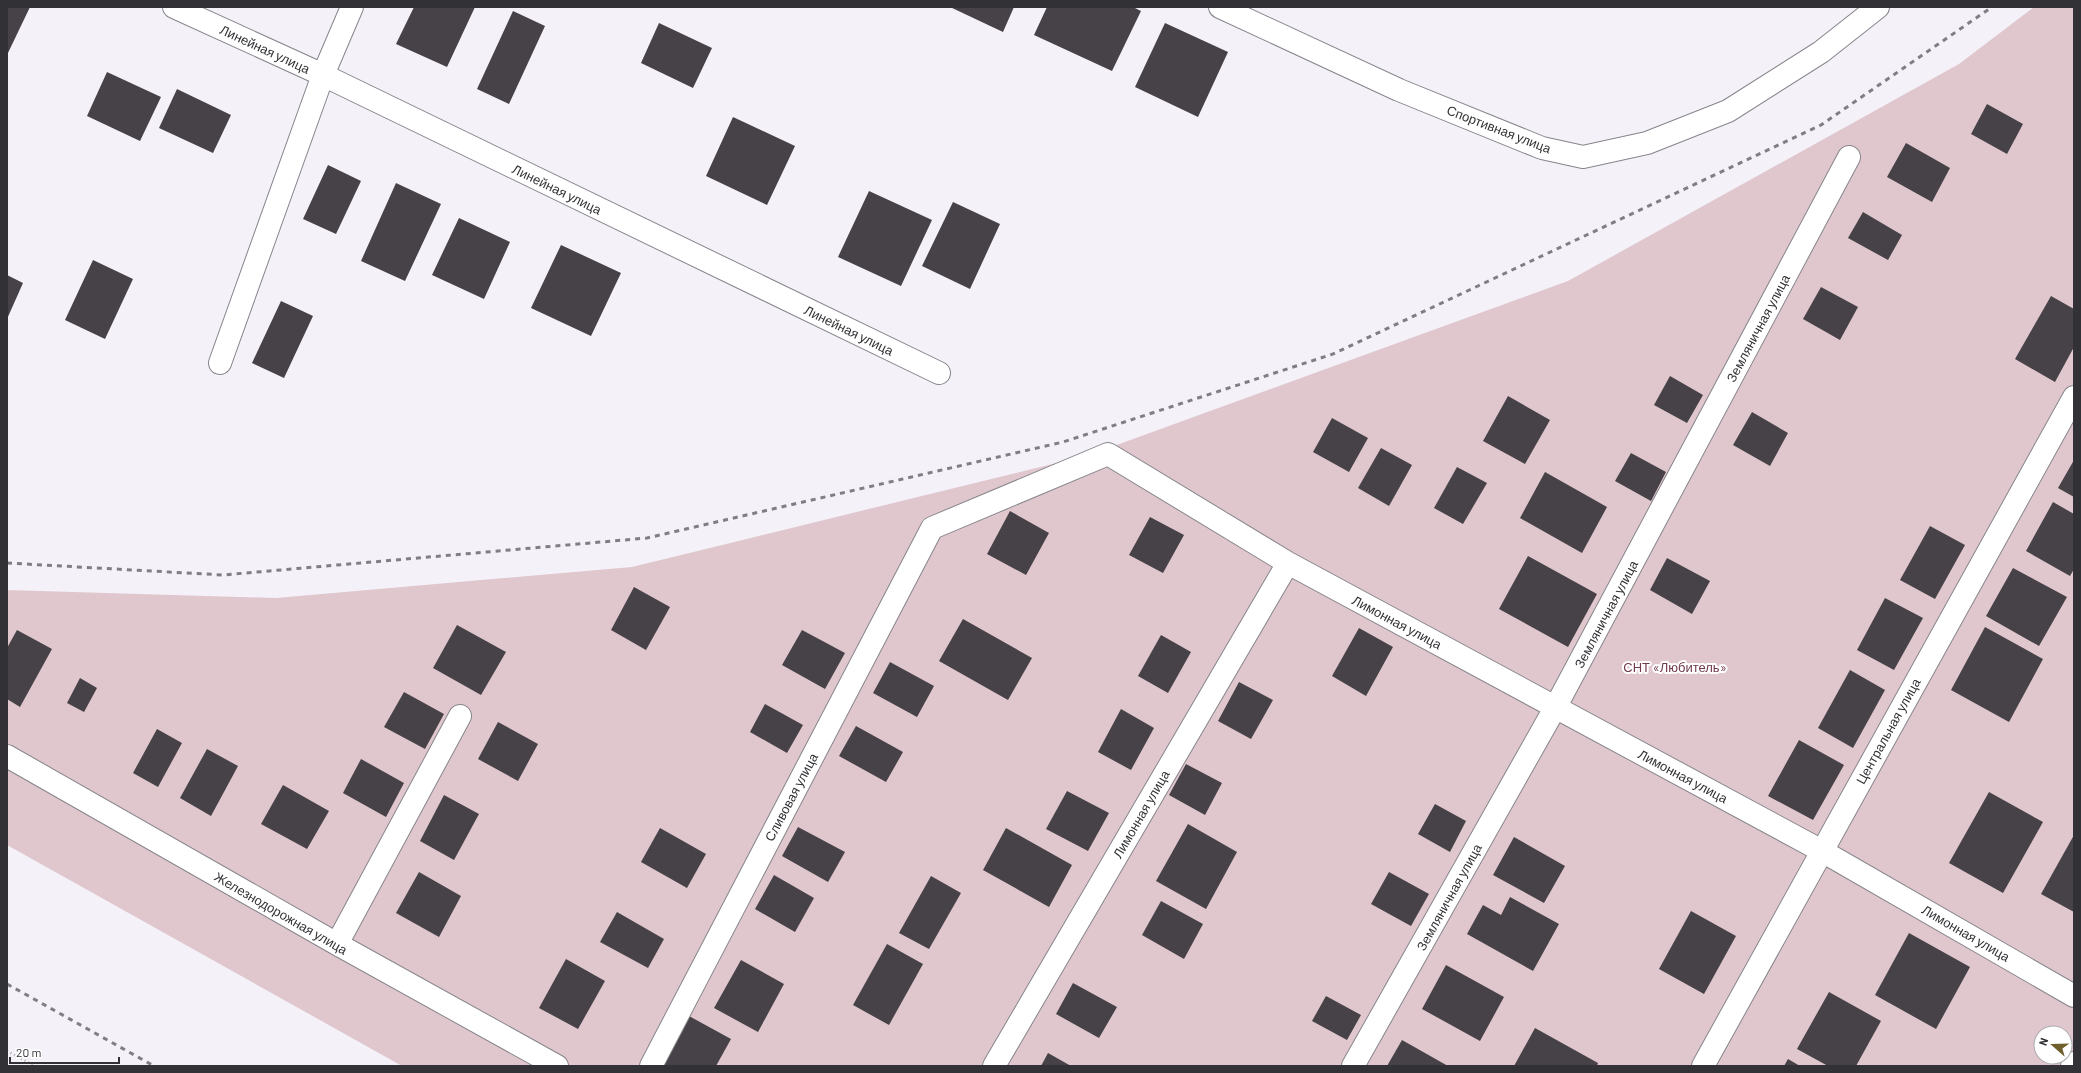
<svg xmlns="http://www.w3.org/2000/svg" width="2081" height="1073" font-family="Barlow,sans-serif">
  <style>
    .green { fill: #dfc7cd; fill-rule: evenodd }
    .building { fill: #474247 }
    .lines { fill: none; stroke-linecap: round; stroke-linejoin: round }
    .minor-casing { stroke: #87858c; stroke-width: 24 }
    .path { stroke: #aaa7ae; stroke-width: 2.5; stroke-dasharray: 1 3; stroke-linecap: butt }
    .minor { stroke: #fff; stroke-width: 22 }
    .rail { stroke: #807e84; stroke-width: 3; stroke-dasharray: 5 5; stroke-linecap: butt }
    .labels { text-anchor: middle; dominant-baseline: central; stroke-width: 4; stroke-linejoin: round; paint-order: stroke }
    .street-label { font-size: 13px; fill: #323135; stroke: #fff }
    .park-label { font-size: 13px; fill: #703b4c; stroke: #fff }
  </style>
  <rect width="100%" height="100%" fill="#f4f1f9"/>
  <path class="green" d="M2034 7H2074V1066H402L7 845V590L276 598 632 567 1089 455 1568 281 1959 64ZM2041 1033H2065V1057H2041Z"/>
  <path class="building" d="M7 7H30L7 55Z
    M414 7H475L447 67 396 44Z
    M950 7H1014L1003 32Z
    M1047 7H1133L1141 11 1112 71 1034 35Z
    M513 11 545 26 509 104 477 89Z
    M659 23 712 48 693 88 641 63Z
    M1165 23 1228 52 1198 117 1135 87Z
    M107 72 161 97 140 141 87 116Z
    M177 89 231 115 213 153 159 128Z
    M1987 104 2023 124 2007 154 1971 134Z
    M733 117 795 146 767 205 706 176Z
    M1906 143 1950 168 1932 202 1887 177Z
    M328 165 361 181 336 234 303 219Z
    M396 183 441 204 405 281 361 261Z
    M869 191 932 220 901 286 838 257Z
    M953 202 1000 224 970 289 922 266Z
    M1863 212 1902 235 1888 260 1848 238Z
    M459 218 510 242 484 299 432 275Z
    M561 245 621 273 591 336 531 308Z
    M93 260 133 279 105 339 65 320Z
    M7 275 23 283 7 319Z
    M1821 287 1858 307 1840 340 1803 319Z
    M2051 296 2074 309V347L2055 382 2015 359Z
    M281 301 313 316 284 378 252 363Z
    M1670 376 1703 395 1687 423 1654 405Z
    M1508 396 1550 420 1525 464 1483 441Z
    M1752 412 1788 433 1770 466 1733 445Z
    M1332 418 1368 438 1349 472 1313 452Z
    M1381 448 1412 465 1389 506 1358 488Z
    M1631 453 1666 472 1651 501 1615 481Z
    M2074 460V497L2058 488Z
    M1457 467 1487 483 1463 524 1434 508Z
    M1545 472 1607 507 1582 553 1520 518Z
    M2053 502 2074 514V569L2070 576 2026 551Z
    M1010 511 1049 533 1026 575 987 554Z
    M1150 517 1184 535 1163 573 1129 555Z
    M1930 526 1965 545 1935 599 1900 580Z
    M1528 556 1597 594 1568 647 1499 609Z
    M1667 558 1710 581 1692 614 1650 590Z
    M2013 568 2067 597 2039 646 1986 616Z
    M634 587 670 607 646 650 611 630Z
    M1885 598 1923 618 1894 670 1857 650Z
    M963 619 1032 658 1008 700 939 661Z
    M457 625 506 652 481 695 433 668Z
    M1985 627 2043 659 2009 722 1951 690Z
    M1359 628 1393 647 1366 696 1332 676Z
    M17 630 52 649 20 707 7 699V648Z
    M802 630 845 653 825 689 782 665Z
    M1161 635 1191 652 1168 693 1138 676Z
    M890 662 934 686 917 717 873 693Z
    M1850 670 1885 690 1853 748 1818 728Z
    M80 678 97 688 84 712 67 703Z
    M1239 682 1273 700 1251 739 1218 721Z
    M404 692 444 714 425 749 384 727Z
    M765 704 803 725 787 753 750 732Z
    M1121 709 1154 728 1131 770 1098 752Z
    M498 722 538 744 518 781 478 759Z
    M856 726 903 752 886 782 839 756Z
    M157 729 182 743 158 787 133 773Z
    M1799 740 1844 765 1813 820 1768 796Z
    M207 749 238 766 211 816 180 798Z
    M361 759 404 783 386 817 343 793Z
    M1186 764 1222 783 1205 815 1169 795Z
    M283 785 329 811 307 849 261 824Z
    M1067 791 1109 813 1088 851 1046 829Z
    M1989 792 2043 822 2003 893 1949 863Z
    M444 795 479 814 454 860 420 841Z
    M1435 804 1466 821 1450 852 1418 834Z
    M1188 824 1237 852 1206 909 1156 881Z
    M798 827 845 852 828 882 782 856Z
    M660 828 706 854 687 888 641 862Z
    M1006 828 1072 865 1049 907 983 870Z
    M2074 835V912L2041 894Z
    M1514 837 1565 866 1544 903 1493 875Z
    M419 872 461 896 439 937 396 913Z
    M1389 872 1429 894 1411 926 1371 904Z
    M774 875 814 898 795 932 755 909Z
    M931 876 961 893 929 949 899 933Z
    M1510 897 1559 924 1533 971 1467 934 1483 905 1501 915Z
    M1161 901 1203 924 1184 959 1142 935Z
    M1691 911 1736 936 1704 994 1659 969Z
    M617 912 664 939 648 968 600 942Z
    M1909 933 1970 967 1936 1029 1875 995Z
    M887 944 923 964 889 1025 853 1005Z
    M566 959 605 981 578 1029 539 1008Z
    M741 960 784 984 758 1032 714 1008Z
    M1446 965 1504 997 1480 1041 1422 1009Z
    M1073 983 1117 1007 1099 1038 1056 1014Z
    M1829 992 1881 1021 1856 1066H1828L1797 1049Z
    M1326 996 1361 1015 1347 1040 1312 1021Z
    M689 1016 731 1039 716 1066H661Z
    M1535 1028 1598 1063 1597 1066H1514Z
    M1402 1040 1448 1066H1387Z
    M1048 1053 1071 1066H1041Z
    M1788 1059 1800 1066H1784Z"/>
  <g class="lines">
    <defs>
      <path id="minor" d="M174 7 323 75 939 373
        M1220 7 1399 90 1542 148 1583 157 1647 143 1728 111 1821 52 1878 7
        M220 363 323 75 352 7
        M7 756 337 944 557 1066
        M337 944 460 716
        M651 1066 932 528 1108 454 1288 563 1822 851 2074 996
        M994 1066 1288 563
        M1353 1066 1555 708 1849 157
        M1703 1066 2074 397
        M2072 1066 2074 1063"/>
    </defs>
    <use href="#minor" class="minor-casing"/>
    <path class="path" d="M7 1051 35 1066"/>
    <use href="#minor" class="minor"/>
    <path class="rail" d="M7 563 223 575 647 538 1063 442 1333 354 1821 125 1992 7
      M7 984 154 1066"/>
  </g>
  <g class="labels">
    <g class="street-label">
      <text transform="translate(265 49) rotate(25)">Линейная улица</text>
      <text transform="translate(1499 129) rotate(21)">Спортивная улица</text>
      <text transform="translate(557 189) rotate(26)">Линейная улица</text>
      <text transform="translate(1758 328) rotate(-62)">Земляничная улица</text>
      <text transform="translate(849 330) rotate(26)">Линейная улица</text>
      <text transform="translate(1606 614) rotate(-62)">Земляничная улица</text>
      <text transform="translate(1397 622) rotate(28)">Лимонная улица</text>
      <text transform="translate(1888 731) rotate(-61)">Центральная улица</text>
      <text transform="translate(1683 776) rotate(28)">Лимонная улица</text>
      <text transform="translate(791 797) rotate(-62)">Сливовая улица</text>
      <text transform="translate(1141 814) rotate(-60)">Лимонная улица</text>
      <text transform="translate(1449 897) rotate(-61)">Земляничная улица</text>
      <text transform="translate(281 913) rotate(30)">Железнодорожная улица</text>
      <text transform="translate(1966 933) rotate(30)">Лимонная улица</text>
    </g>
    <g class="park-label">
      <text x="1675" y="667">СНТ «Любитель»</text>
    </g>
  </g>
  <rect width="2081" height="1073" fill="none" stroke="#323135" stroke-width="16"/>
  <g transform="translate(2053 1045) rotate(290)"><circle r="19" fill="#ffffff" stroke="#adadae"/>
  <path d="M0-3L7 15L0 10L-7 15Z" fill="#6f5f2c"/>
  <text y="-6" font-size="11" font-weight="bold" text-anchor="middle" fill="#323135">N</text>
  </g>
  <path d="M10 1057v6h109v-6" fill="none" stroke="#323135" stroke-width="2"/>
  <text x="16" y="1057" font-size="12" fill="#323135" stroke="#ffffff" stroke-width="3" paint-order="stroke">20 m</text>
</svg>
